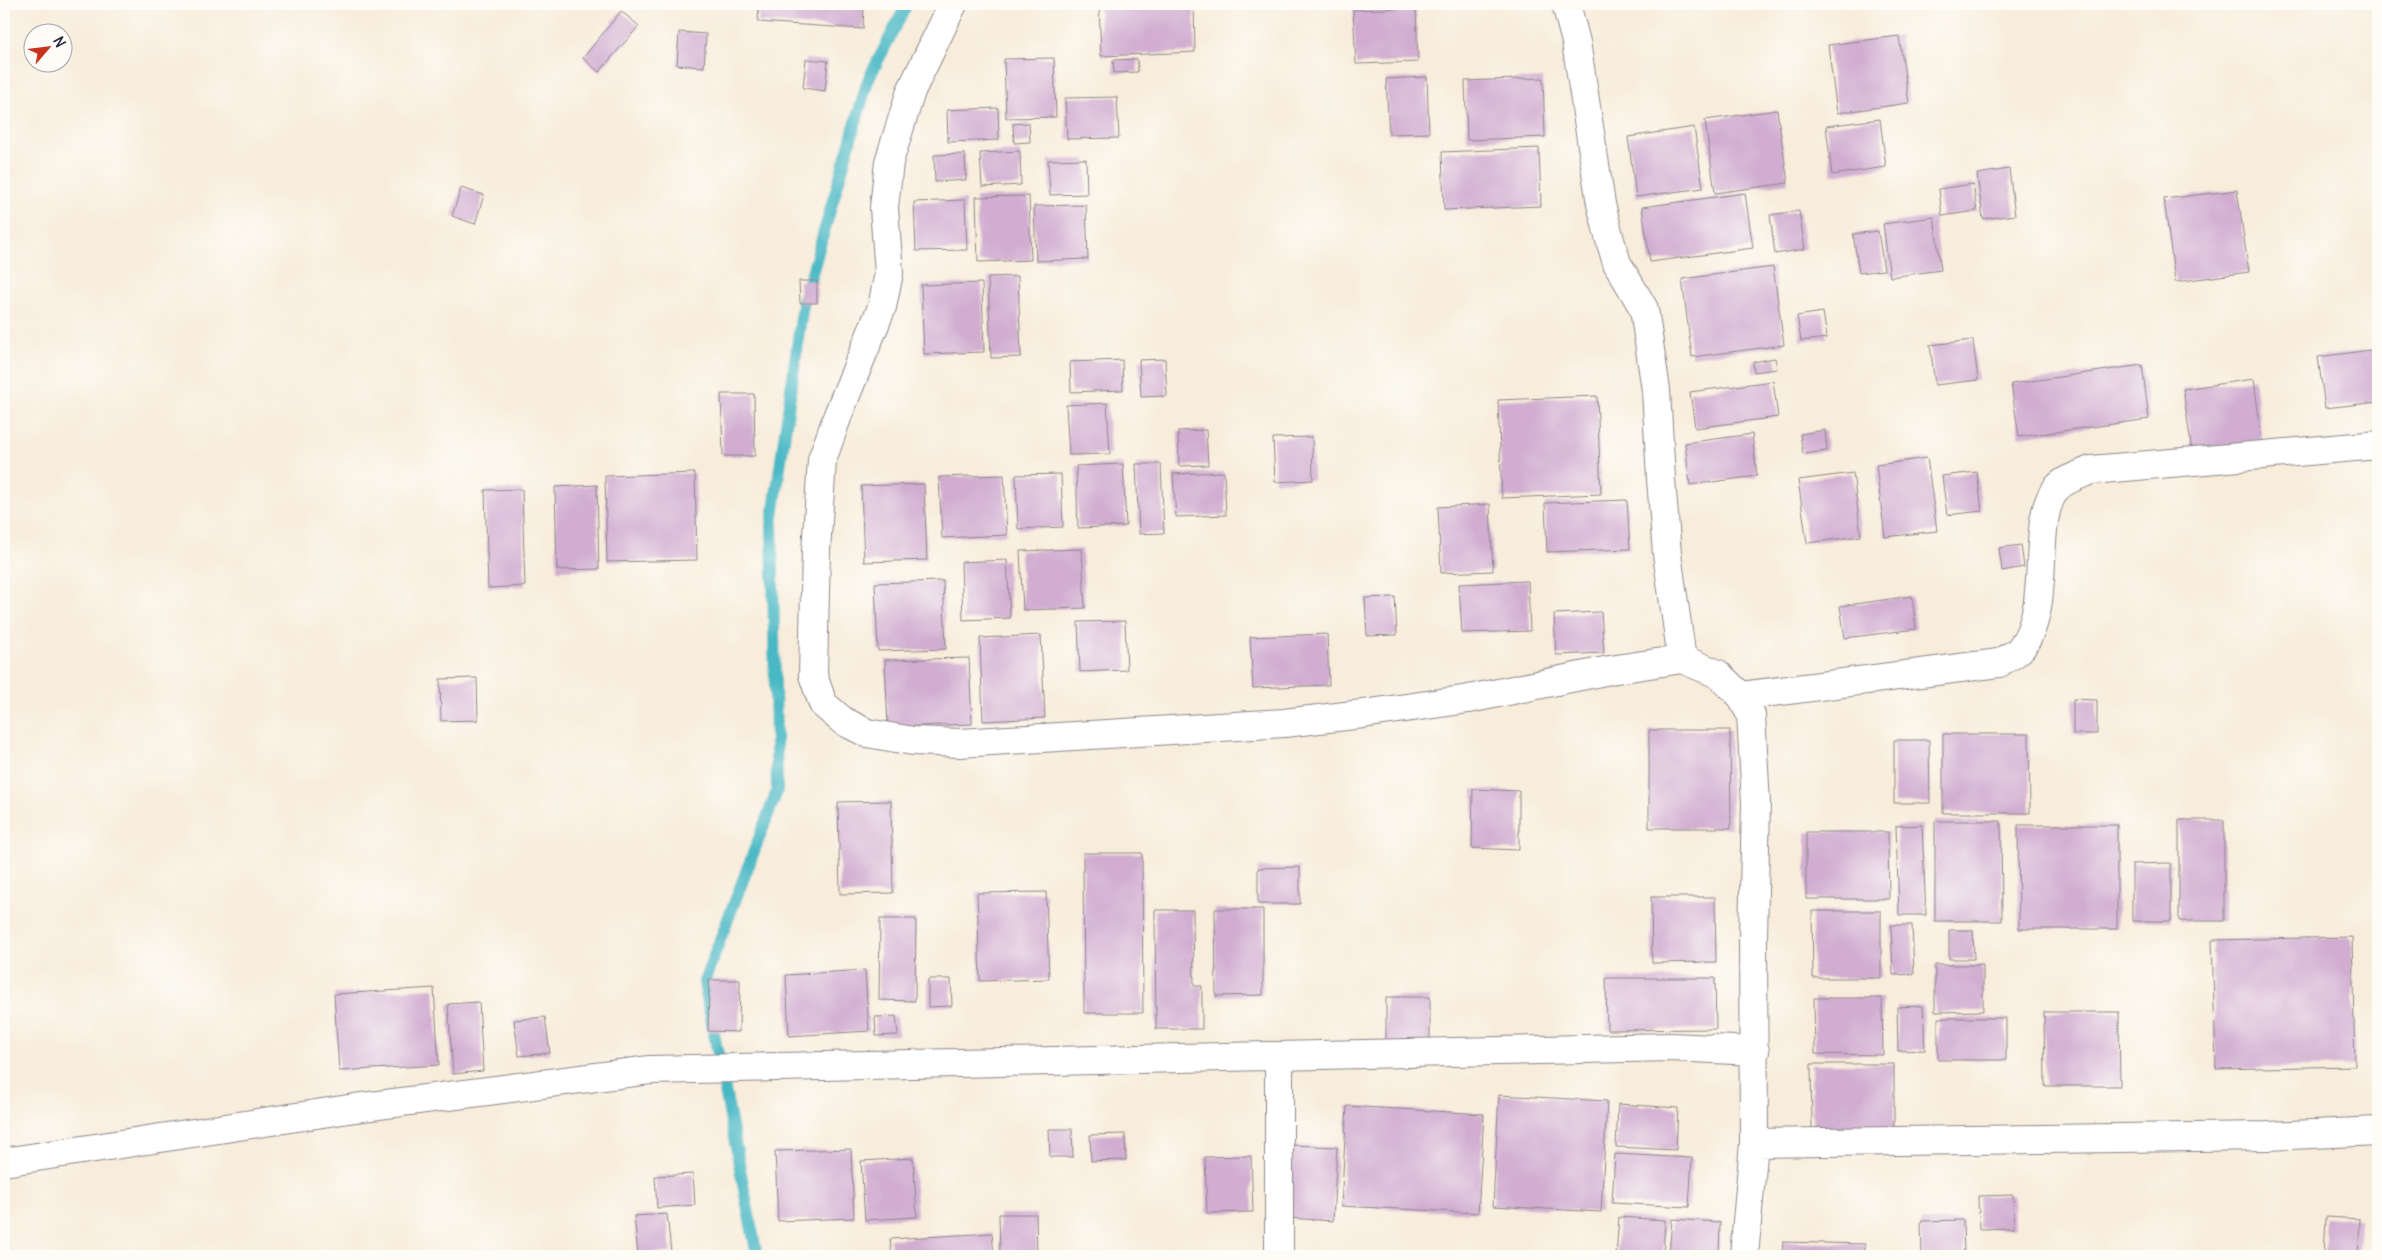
<svg xmlns="http://www.w3.org/2000/svg" width="2382" height="1260" font-family="Delius,sans-serif">
  <style>
    .lines { fill: none; stroke-linecap: round; stroke-linejoin: round }
    .stream { stroke: #4ab8c5; stroke-width: 12 }
    .building { fill: #d1add1 }
    .minor-casing { stroke: #8d878a; stroke-width: 30 }
    .minor { stroke: #fff; stroke-width: 28 }
  </style>
  <rect width="100%" height="100%" fill="#fdfcf7"/>
  <filter id="ink" filterUnits="userSpaceOnUse"><feTurbulence type="fractalNoise" baseFrequency=".02" numOctaves="2"/><feDisplacementMap in="SourceGraphic" scale="10" xChannelSelector="R" yChannelSelector="G"/><feConvolveMatrix kernelMatrix="1 2 1 2 8 2 1 2 1" color-interpolation-filters="sRGB"/></filter>
  <filter id="wash" filterUnits="userSpaceOnUse"><feTurbulence type="fractalNoise" baseFrequency=".0096" numOctaves="4" result="noise"/><feDisplacementMap in="SourceGraphic" scale="20" xChannelSelector="R" yChannelSelector="G"/><feGaussianBlur stdDeviation="1.12" result="paint"/><feColorMatrix in="noise" values="0 0 0 0 0 0 0 0 0 0 0 0 0 0 0 0 0 1.4 0 .05"/><feComposite in="paint" operator="in"/></filter>
  <g filter="url(#wash)">
    <rect width="100%" height="100%" fill="#f8ecda"/>
    <g class="lines">
      <path class="stream" d="M757 1256 704 982 777 791 772 524 803 304 868 80 907 4"/>
    </g>
    <g id="blocks">
      <path class="building" d="M759 4H864L863 29 758 22Z
        M1099 4H1194L1195 52 1101 56Z
        M1416 8 1418 62 1356 64 1353 10Z
        M621 11 639 26 599 72 583 58Z
        M679 32 706 34 704 67 677 65Z
        M1899 36 1909 103 1837 113 1828 45Z
        M1054 58 1056 117 1006 118 1004 59Z
        M806 59 828 61 825 91 803 88Z
        M1137 59 1138 72 1114 73 1113 60Z
        M1427 77 1429 133 1389 134 1386 79Z
        M1543 78 1545 137 1467 140 1465 81Z
        M1117 97 1119 138 1067 139 1065 98Z
        M998 108 999 140 948 142 947 110Z
        M1777 110 1788 183 1715 193 1705 120Z
        M1880 119 1886 167 1832 175 1826 126Z
        M1029 123 1030 142 1014 143 1013 124Z
        M1694 127 1703 188 1636 197 1628 137Z
        M1539 148 1541 206 1444 210 1442 152Z
        M1020 151 1021 185 982 187 980 153Z
        M965 154 966 180 935 182 934 155Z
        M1086 159 1087 194 1050 195 1048 160Z
        M2009 169 2015 215 1983 219 1977 174Z
        M1973 184 1977 211 1942 216 1939 189Z
        M461 188 484 195 475 224 452 216Z
        M2237 190 2249 272 2175 282 2164 199Z
        M1745 193 1753 248 1650 262 1642 207Z
        M1029 196 1031 260 978 262 976 197Z
        M965 200 967 250 916 251 914 202Z
        M1086 205 1088 259 1036 261 1034 206Z
        M1799 211 1805 249 1775 254 1770 215Z
        M1934 217 1941 270 1890 277 1883 224Z
        M1878 231 1884 270 1859 273 1853 234Z
        M1773 267 1784 345 1692 357 1682 279Z
        M1018 276 1021 357 991 358 988 277Z
        M799 281H817V303H800Z
        M982 283 984 352 924 354 921 285Z
        M1823 312 1827 338 1801 341 1797 316Z
        M1973 340 1978 380 1935 385 1930 345Z
        M2378 349V402L2325 408 2318 357Z
        M1775 358 1777 369 1754 372 1753 362Z
        M1165 359 1167 396 1141 397 1139 360Z
        M1122 360 1123 390 1071 392 1070 362Z
        M2142 365 2149 419 2019 437 2011 384Z
        M2254 379 2263 449 2193 459 2183 389Z
        M1773 381 1778 417 1695 428 1690 392Z
        M721 394H754L755 456H723Z
        M1597 396 1601 494 1502 498 1498 400Z
        M1107 403 1110 454 1069 455 1066 405Z
        M1206 430 1208 465 1179 466 1178 431Z
        M1825 430 1827 451 1803 454 1800 434Z
        M1752 434 1757 476 1690 485 1685 443Z
        M1312 437 1313 480 1275 482 1273 438Z
        M1927 458 1937 531 1885 537 1876 465Z
        M1123 464 1126 526 1078 528 1076 466Z
        M1136 464H1161L1164 533 1139 534Z
        M1224 472 1226 515 1176 517 1173 474Z
        M1977 472 1982 511 1947 515 1942 476Z
        M695 473 697 560 607 562 605 476Z
        M1853 473 1861 536 1807 543 1798 480Z
        M1061 474 1063 527 1018 529 1016 475Z
        M1004 475 1007 535 942 538 939 477Z
        M924 484 927 560 864 562 861 486Z
        M597 485 599 569 557 570 555 487Z
        M522 489 525 586 488 588 485 490Z
        M1627 500 1630 549 1547 552 1545 503Z
        M1490 504 1493 571 1441 573 1438 507Z
        M2021 545 2024 567 2002 571 1999 548Z
        M1082 549 1085 608 1023 610 1020 551Z
        M1007 560 1010 618 963 620 961 562Z
        M943 581 946 649 878 651 875 583Z
        M1528 581 1530 631 1462 633 1459 584Z
        M1912 596 1916 629 1845 638 1840 606Z
        M1395 597 1397 635 1367 636 1365 598Z
        M1601 612 1604 653 1556 655 1554 614Z
        M1125 621 1127 670 1080 672 1078 622Z
        M1327 634 1329 685 1253 688 1250 637Z
        M1041 635 1045 718 983 721 980 638Z
        M969 658 972 724 888 727 885 660Z
        M477 678 478 720 441 721 440 679Z
        M2073 699 2097 700V734H2073Z
        M1649 730H1730L1731 828H1649Z
        M1943 734H2029L2030 813H1943Z
        M1894 740H1929L1930 803H1894Z
        M1473 789 1519 791V850L1472 848Z
        M891 801 893 893 840 894 838 802Z
        M2179 820H2224V921H2179Z
        M1935 821H2001L2002 921H1935Z
        M1922 825 1926 915H1899L1896 826Z
        M2018 825H2117V929H2019Z
        M1806 832H1888L1889 899H1806Z
        M1083 853H1142L1143 1013H1084Z
        M2171 863V921H2132V864Z
        M1300 867V904H1258V868Z
        M1046 892 1049 979 980 981 977 893Z
        M1651 897H1715L1716 962 1652 963Z
        M1215 909H1263V995L1216 996Z
        M1155 910H1193L1194 986H1202V1029H1156Z
        M1812 911H1881V978H1813Z
        M880 919H916L915 1001 879 1000Z
        M1891 925H1912L1914 974 1893 975Z
        M1949 930H1973L1974 959H1949Z
        M2352 937 2355 1066 2216 1069 2212 940Z
        M1935 965H1983V1011L1935 1012Z
        M865 970 869 1031 789 1036 786 975Z
        M1606 978H1715L1716 1029 1607 1030Z
        M928 979H951L952 1006 928 1007Z
        M709 980H740L739 1032 708 1031Z
        M434 988 439 1065 339 1071 334 994Z
        M1386 997H1430V1044H1386Z
        M1814 998H1882L1883 1055 1815 1054Z
        M479 1002 483 1071 453 1074 448 1004Z
        M1923 1006 1925 1050 1898 1051 1897 1007Z
        M2044 1012H2119L2120 1086H2045Z
        M896 1016 898 1035 876 1036 875 1017Z
        M545 1017 550 1053 519 1056 514 1020Z
        M1938 1018H2006V1060H1938Z
        M1811 1064H1894V1130H1812Z
        M1499 1095 1607 1101 1601 1212 1493 1206Z
        M1618 1104 1678 1108 1676 1150 1616 1147Z
        M1347 1106 1484 1114 1478 1213 1341 1206Z
        M1049 1129H1072L1073 1157H1050Z
        M1125 1134 1126 1160 1091 1161 1090 1135Z
        M1291 1145 1337 1147 1333 1221 1288 1218Z
        M851 1149 854 1218 778 1221 775 1151Z
        M1615 1154 1692 1158 1689 1207 1612 1203Z
        M1251 1156 1253 1212 1207 1213 1205 1157Z
        M913 1158 917 1217 865 1220 861 1161Z
        M693 1174 695 1205 657 1208 655 1176Z
        M2013 1195 2014 1228 1979 1229 1978 1196Z
        M667 1214 671 1252 638 1254 634 1216Z
        M999 1214H1036L1037 1256H1000Z
        M1619 1217 1665 1220 1663 1256H1616Z
        M2326 1217 2360 1219 2358 1256H2324Z
        M1672 1219 1720 1222 1719 1256H1669Z
        M1963 1220 1964 1256H1922L1921 1221Z
        M992 1233 994 1256H892L890 1239Z
        M1783 1242 1865 1244V1256H1782Z"/>
    </g>
  </g>
  <g filter="url(#ink)">
    <use href="#blocks" fill-opacity="0" stroke="#8d878a" stroke-width="1"/>
    <g class="lines">
      <defs>
        <path id="minor" d="M953 4 911 91 889 162 884 208 889 273 882 307 839 412 822 460 816 551 813 675 823 704 843 721 867 733 913 741 960 743 1284 723 1363 714 1469 699 1610 670 1682 659 1718 674 1741 696 1751 715 1756 803 1753 937 1754 1143 1744 1256
          M1566 4 1576 42 1601 204 1610 240 1617 263 1644 309 1656 390 1661 479 1667 554 1682 659
          M1741 696 1999 663C2006 658 2017 654 2021 648 2054 606 2029 519 2057 488 2065 479 2080 475 2091 470L2378 445
          M1279 1057V1256
          M1754 1143 2268 1136 2378 1131
          M4 1162 355 1108 650 1070 1671 1047 1755 1051"/>
      </defs>
      <use href="#minor" class="minor-casing"/>
      <use href="#minor" class="minor"/>
    </g>
  </g>
  <rect width="2382" height="1260" fill="none" stroke="#fdfcf7" stroke-width="20"/>
  <g transform="translate(48 48) rotate(62)"><circle r="24" fill="#fdfcf7" stroke="#a5a5ac"/>
  <path d="M0-4L9 19L0 12L-9 19Z" fill="#c8321e"/>
  <text y="-8" font-size="14" font-weight="bold" text-anchor="middle" fill="#22223b">N</text>
  </g>
</svg>
